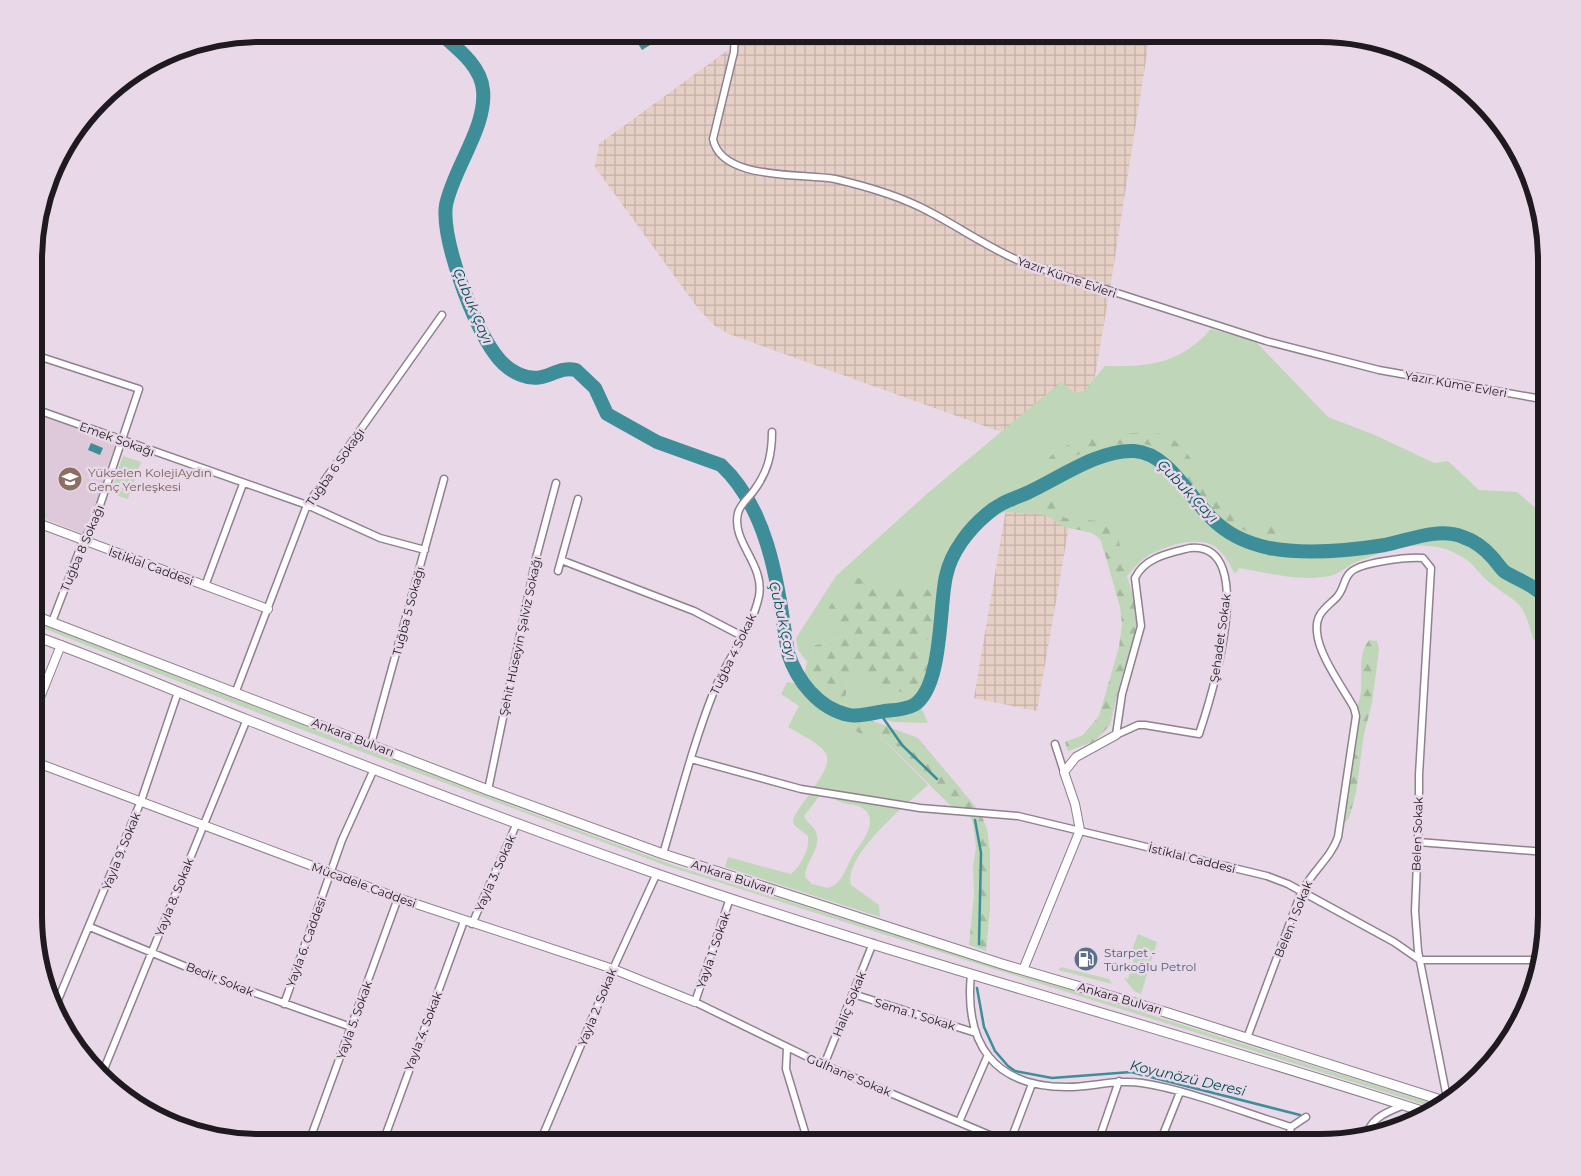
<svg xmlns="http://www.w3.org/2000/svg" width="1581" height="1176" font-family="Montserrat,sans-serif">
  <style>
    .industrial { fill: url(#industrial-grid) }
    .education { fill: #ddc9d9 }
    .grass { fill: #bfd7b8; fill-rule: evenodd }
    .forest { fill: url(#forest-firs) }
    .garden { fill: url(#garden-dots) }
    .water { fill: #3d8e98 }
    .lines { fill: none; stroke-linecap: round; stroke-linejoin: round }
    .stream { stroke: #3d8e98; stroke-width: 2.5 }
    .river { stroke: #3d8e98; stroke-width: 14 }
    .minor-casing { stroke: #8f818f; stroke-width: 9 }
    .tertiary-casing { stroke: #8f818f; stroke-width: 10 }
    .secondary-casing { stroke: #8f818f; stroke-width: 11 }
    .minor { stroke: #fff; stroke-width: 6 }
    .tertiary { stroke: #fff; stroke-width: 8 }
    .secondary { stroke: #fff; stroke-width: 9 }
    .labels { text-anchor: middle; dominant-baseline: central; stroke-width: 5; stroke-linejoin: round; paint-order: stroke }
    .street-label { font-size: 12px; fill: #1f1a1f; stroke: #e8d8e8 }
    .education-label { font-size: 12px; fill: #785e54; stroke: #e8d8e8; text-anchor: start }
    .service-label { font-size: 12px; fill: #4e5e75; stroke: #e8d8e8; text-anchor: start }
    .water-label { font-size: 14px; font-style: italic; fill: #014e55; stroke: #e8d8e8 }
    .rim { fill: none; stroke: #1f1a1f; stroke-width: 6 }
  </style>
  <defs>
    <pattern id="industrial-grid" width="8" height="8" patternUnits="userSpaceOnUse" patternTransform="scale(1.25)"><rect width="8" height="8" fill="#e6cfc5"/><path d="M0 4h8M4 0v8" fill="none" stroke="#c5b1a9"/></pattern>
    <pattern id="forest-firs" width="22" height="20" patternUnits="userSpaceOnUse" patternTransform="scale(1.25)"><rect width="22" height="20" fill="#bfd7b8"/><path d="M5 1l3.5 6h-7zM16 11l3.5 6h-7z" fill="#a4b89e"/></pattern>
    <pattern id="garden-dots" width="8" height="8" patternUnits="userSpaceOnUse" patternTransform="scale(1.25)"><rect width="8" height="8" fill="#bfd7b8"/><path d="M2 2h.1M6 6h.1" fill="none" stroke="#a4b89e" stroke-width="1.8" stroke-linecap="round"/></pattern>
  </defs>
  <rect width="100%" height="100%" fill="#e8d8e8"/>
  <path class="industrial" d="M740 34H1150L1110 289 1037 711 974 698 1018 438 729 334 715 326 697 307 595 167 599 144 743 39Z"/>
  <path class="education" d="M35 414 119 443 84 534 35 515Z"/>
  <path class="grass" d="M1211 329 1255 341 1328 417 1375 435 1434 463 1448 461 1479 490 1517 492 1547 518V646L1533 639C1522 597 1519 606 1489 582 1480 575 1474 564 1464 558 1429 535 1391 548 1356 562 1347 566 1338 575 1329 576 1298 582 1269 573 1239 568L1235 574C1229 563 1222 549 1210 544 1191 537 1155 548 1140 562 1135 566 1131 572 1127 576L1103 550 1101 540 1093 533 1065 527 1050 517 1038 514 1004 512 995 517 974 532 950 575 937 671 931 689 921 707 928 723 894 722 847 708 844 701C852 680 842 658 836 637L829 643 815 645 807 662 798 650 796 638 836 576 929 492 1061 382 1075 393 1084 391 1105 366C1150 367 1179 364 1211 329Z
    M123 456 141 462 128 499 110 493Z
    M35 621 526 811 673 865 1438 1105 1435 1108 667 866 279 721 35 625Z
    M787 682 802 684 821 708 859 733 885 741 928 785C908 803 843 855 851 885L879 905 880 917 725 867 728 857 791 874C801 866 810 848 808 836L794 825 793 820C795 813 801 807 805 800 838 754 836 754 788 727L799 706 781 694ZM821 794C829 795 835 800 843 803 848 804 853 804 858 806 884 816 861 843 853 855 845 868 844 883 828 888L812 884 805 877C805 861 822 849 816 832 813 825 806 822 804 816Z
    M1138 934 1157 942 1141 994 1134 991 1124 978 1128 979 1135 954 1131 953Z
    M1061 967 1109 979 1112 984 1058 970Z"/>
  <path class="forest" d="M1152 432C1190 436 1196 477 1218 501 1225 510 1234 512 1244 517 1261 526 1272 527 1292 525L1282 543C1256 535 1231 528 1210 509 1191 490 1180 459 1154 447 1132 437 1063 450 1054 475 1049 487 1057 509 1065 518L1098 521 1113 529 1118 535 1122 561 1136 604 1137 617 1134 641 1122 675 1110 725 1095 741 1068 751 1065 742 1083 735 1099 716 1119 647 1122 624 1120 607 1101 540C1089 526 1067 533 1053 520 1046 513 1043 498 1042 488 1033 434 1116 434 1152 432Z
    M855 578C868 577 877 587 890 589 897 590 902 586 909 585 918 588 934 590 939 595L943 631C936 639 926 637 919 647L922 657 938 665 937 671 925 677 921 694 915 697 871 681 855 664C842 681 850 685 844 701L847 708 865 718 918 738 980 812 987 829 990 852V909L986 951 969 945 974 895 973 866 976 847 973 824 970 816 950 805 885 741 859 733 821 708 802 684 807 662 815 645 829 643 836 637 829 607 833 602 850 601 853 596C849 588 849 584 855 578Z
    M1369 640 1377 641 1379 649 1372 703 1364 734 1356 793 1349 818 1345 823 1339 819 1352 713C1371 691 1352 662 1369 640Z"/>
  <path class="garden" d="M1547 863V890L1538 884Z"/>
  <path class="water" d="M632 34H668L642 50Z
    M91 443 103 448 100 455 88 450Z"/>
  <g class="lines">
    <path class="stream" d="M879 712 902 745 937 779
      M975 820 981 853 979 944
      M977 988 984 1027 995 1051 1008 1066 1015 1071 1052 1078 1131 1072 1300 1115"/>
    <path class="river" d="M441 34C458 49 481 66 483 90 487 127 453 169 446 205 441 239 474 327 495 354 502 364 511 371 521 375 546 385 555 365 576 370L595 388 607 414 657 442 721 465C771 512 778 589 788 653 797 681 819 709 849 715 860 717 874 713 884 711 894 710 905 710 914 705 943 687 939 606 946 576 951 552 969 529 987 514 999 503 1013 499 1027 493 1058 479 1099 449 1134 451 1171 453 1192 504 1219 525 1233 537 1251 544 1269 548 1306 555 1347 551 1385 545 1410 540 1438 527 1463 537 1475 541 1484 548 1492 557 1497 562 1500 568 1505 572 1520 581 1536 586 1547 599"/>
    <defs>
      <path id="minor" d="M735 34 734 52 713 139C721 181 802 173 835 179 865 186 900 196 928 211 961 228 990 249 1024 263L1266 341 1379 370 1547 400
        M35 355 139 389 94 523 83 541 52 622
        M35 409 307 505 380 538 425 550
        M1190 548C1261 541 1210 701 1199 734L1145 725H1138L1116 735 1122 694 1141 626 1135 578C1145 557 1170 553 1190 548Z
        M561 560 694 611 742 636
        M558 571 578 499
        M205 586 243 484
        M236 691 307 505 442 315
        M371 744 444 479
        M1055 744 1064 772
        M691 759 801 789 920 808 1018 816 1267 876 1288 884 1394 942 1420 960H1540
        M488 790 536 558 556 483
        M1418 842 1546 852
        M663 854C679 800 693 744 714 691 727 659 752 630 759 596 765 564 731 542 738 513 740 504 750 497 755 489 768 471 772 454 772 432
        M730 898 695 1002 824 1065 1006 1142
        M472 924 517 823
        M90 927 213 978 351 1027
        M971 974C964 1044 994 1087 1067 1087 1092 1087 1117 1079 1142 1083 1192 1091 1242 1112 1291 1127
        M853 994 976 1033
        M284 1004 342 840 374 769
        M55 1007 141 801 178 692
        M1247 1038 1301 893C1312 871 1331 858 1338 837L1356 716 1354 708C1343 688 1318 654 1317 632 1315 614 1325 609 1336 598 1344 590 1343 581 1349 574 1357 562 1409 557 1423 558L1431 568 1419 775V815L1415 911 1418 951 1447 1098
        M787 1048 786 1069 808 1142
        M824 1065 873 943
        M102 1074 247 719
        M959 1122 987 1057
        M1368 1131C1374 1116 1390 1111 1404 1105
        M309 1142 398 898
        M383 1142 464 921
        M540 1142 613 969 657 873
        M1010 1142 1032 1084
        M1098 1142 1119 1081
        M1160 1142 1180 1092
        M1288 1142 1291 1127 1306 1117"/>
      <path id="tertiary" d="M35 522 268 609
        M35 710 61 645
        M35 762 398 898 613 969 695 1002
        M1023 970 1080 830 1075 804 1064 772 1076 757 1116 735"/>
      <path id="secondary" d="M35 616 488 790 663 854 1002 964 1165 1012 1444 1101
        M35 636C107 662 177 692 248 720 384 774 520 826 657 874 912 962 1172 1030 1428 1113"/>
    </defs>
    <use href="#minor" class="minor-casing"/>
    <use href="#tertiary" class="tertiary-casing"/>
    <use href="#secondary" class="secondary-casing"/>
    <use href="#minor" class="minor"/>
    <use href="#tertiary" class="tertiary"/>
    <use href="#secondary" class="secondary"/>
  </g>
  <defs>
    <symbol id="school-disc" viewBox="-11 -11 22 22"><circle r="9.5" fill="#8d6e63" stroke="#e8d8e8"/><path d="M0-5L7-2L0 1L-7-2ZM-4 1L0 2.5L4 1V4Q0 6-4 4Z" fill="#fff"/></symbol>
    <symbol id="fuel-disc" viewBox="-11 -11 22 22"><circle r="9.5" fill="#5c6f8a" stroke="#e8d8e8"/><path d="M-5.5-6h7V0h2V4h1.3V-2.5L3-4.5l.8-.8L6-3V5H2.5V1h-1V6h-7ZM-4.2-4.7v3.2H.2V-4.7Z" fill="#fff"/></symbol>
  </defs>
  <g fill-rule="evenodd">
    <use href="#school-disc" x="56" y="465" width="28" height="28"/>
    <use href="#fuel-disc" x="1072" y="945" width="28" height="28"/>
  </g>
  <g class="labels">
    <g class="street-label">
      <text transform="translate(1067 277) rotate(19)">Yazır Küme Evleri</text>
      <text transform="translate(1456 384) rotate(10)">Yazır Küme Evleri</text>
      <text transform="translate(117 439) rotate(20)">Emek Sokağı</text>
      <text transform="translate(335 467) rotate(-55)">Tuğba 6 Sokağı</text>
      <text transform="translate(82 548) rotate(-67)">Tuğba 8 Sokağı</text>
      <text transform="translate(151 566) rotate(20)">İstiklal Caddesi</text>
      <text transform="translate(408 611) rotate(-75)">Tuğba 5 Sokağı</text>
      <text transform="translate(520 636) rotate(-78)">Şehit Hüseyin Şalviz Sokağı</text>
      <text transform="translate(1220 638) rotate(-82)">Şehadet Sokak</text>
      <text transform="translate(733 654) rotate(-64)">Tuğba 4 Sokak</text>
      <text transform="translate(353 737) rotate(21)">Ankara Bulvarı</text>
      <text transform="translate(1417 834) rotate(-88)">Belen Sokak</text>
      <text transform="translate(121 851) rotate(-68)">Yayla 9. Sokak</text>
      <text transform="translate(1192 858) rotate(14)">İstiklal Caddesi</text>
      <text transform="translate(495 873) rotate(-66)">Yayla 3. Sokak</text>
      <text transform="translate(733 877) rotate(18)">Ankara Bulvarı</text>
      <text transform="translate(364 885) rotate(20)">Mücadele Caddesi</text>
      <text transform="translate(174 897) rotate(-68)">Yayla 8. Sokak</text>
      <text transform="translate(1293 919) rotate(-68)">Belen 1 Sokak</text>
      <text transform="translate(306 942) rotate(-70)">Yayla 6. Caddesi</text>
      <text transform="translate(713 950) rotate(-71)">Yayla 1. Sokak</text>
      <text transform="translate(220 979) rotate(22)">Bedir Sokak</text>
      <text transform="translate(1120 998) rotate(16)">Ankara Bulvarı</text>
      <text transform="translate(849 1004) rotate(-68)">Haliç Sokak</text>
      <text transform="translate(597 1007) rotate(-68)">Yayla 2. Sokak</text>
      <text transform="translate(915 1014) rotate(17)">Sema 1. Sokak</text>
      <text transform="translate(354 1020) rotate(-70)">Yayla 5. Sokak</text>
      <text transform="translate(423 1031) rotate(-69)">Yayla 4. Sokak</text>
      <text transform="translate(849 1075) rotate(23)">Gülhane Sokak</text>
    </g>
    <g class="education-label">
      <text x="88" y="472">Yükselen KolejiAydın<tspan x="88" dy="14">Genç Yerleşkesi</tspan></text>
    </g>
    <g class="service-label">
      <text x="1104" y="952">Starpet -<tspan x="1104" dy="14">Türkoğlu Petrol</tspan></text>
    </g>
    <g class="water-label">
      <text transform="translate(473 306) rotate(67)">Çubuk Çayı</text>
      <text transform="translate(1188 491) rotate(46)">Çubuk Çayı</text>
      <text transform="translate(783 621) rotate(77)">Çubuk Çayı</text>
      <text transform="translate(1188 1078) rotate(13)">Koyunözü Deresi</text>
    </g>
  </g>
  <path d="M0 0H1581V1176H0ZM260 42H1320A218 218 0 0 1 1538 260V916A218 218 0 0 1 1320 1134H260A218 218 0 0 1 42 916V260A218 218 0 0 1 260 42Z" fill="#e8d8e8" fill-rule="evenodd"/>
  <path class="rim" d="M260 42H1320A218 218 0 0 1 1538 260V916A218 218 0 0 1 1320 1134H260A218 218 0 0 1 42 916V260A218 218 0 0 1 260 42Z"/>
</svg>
